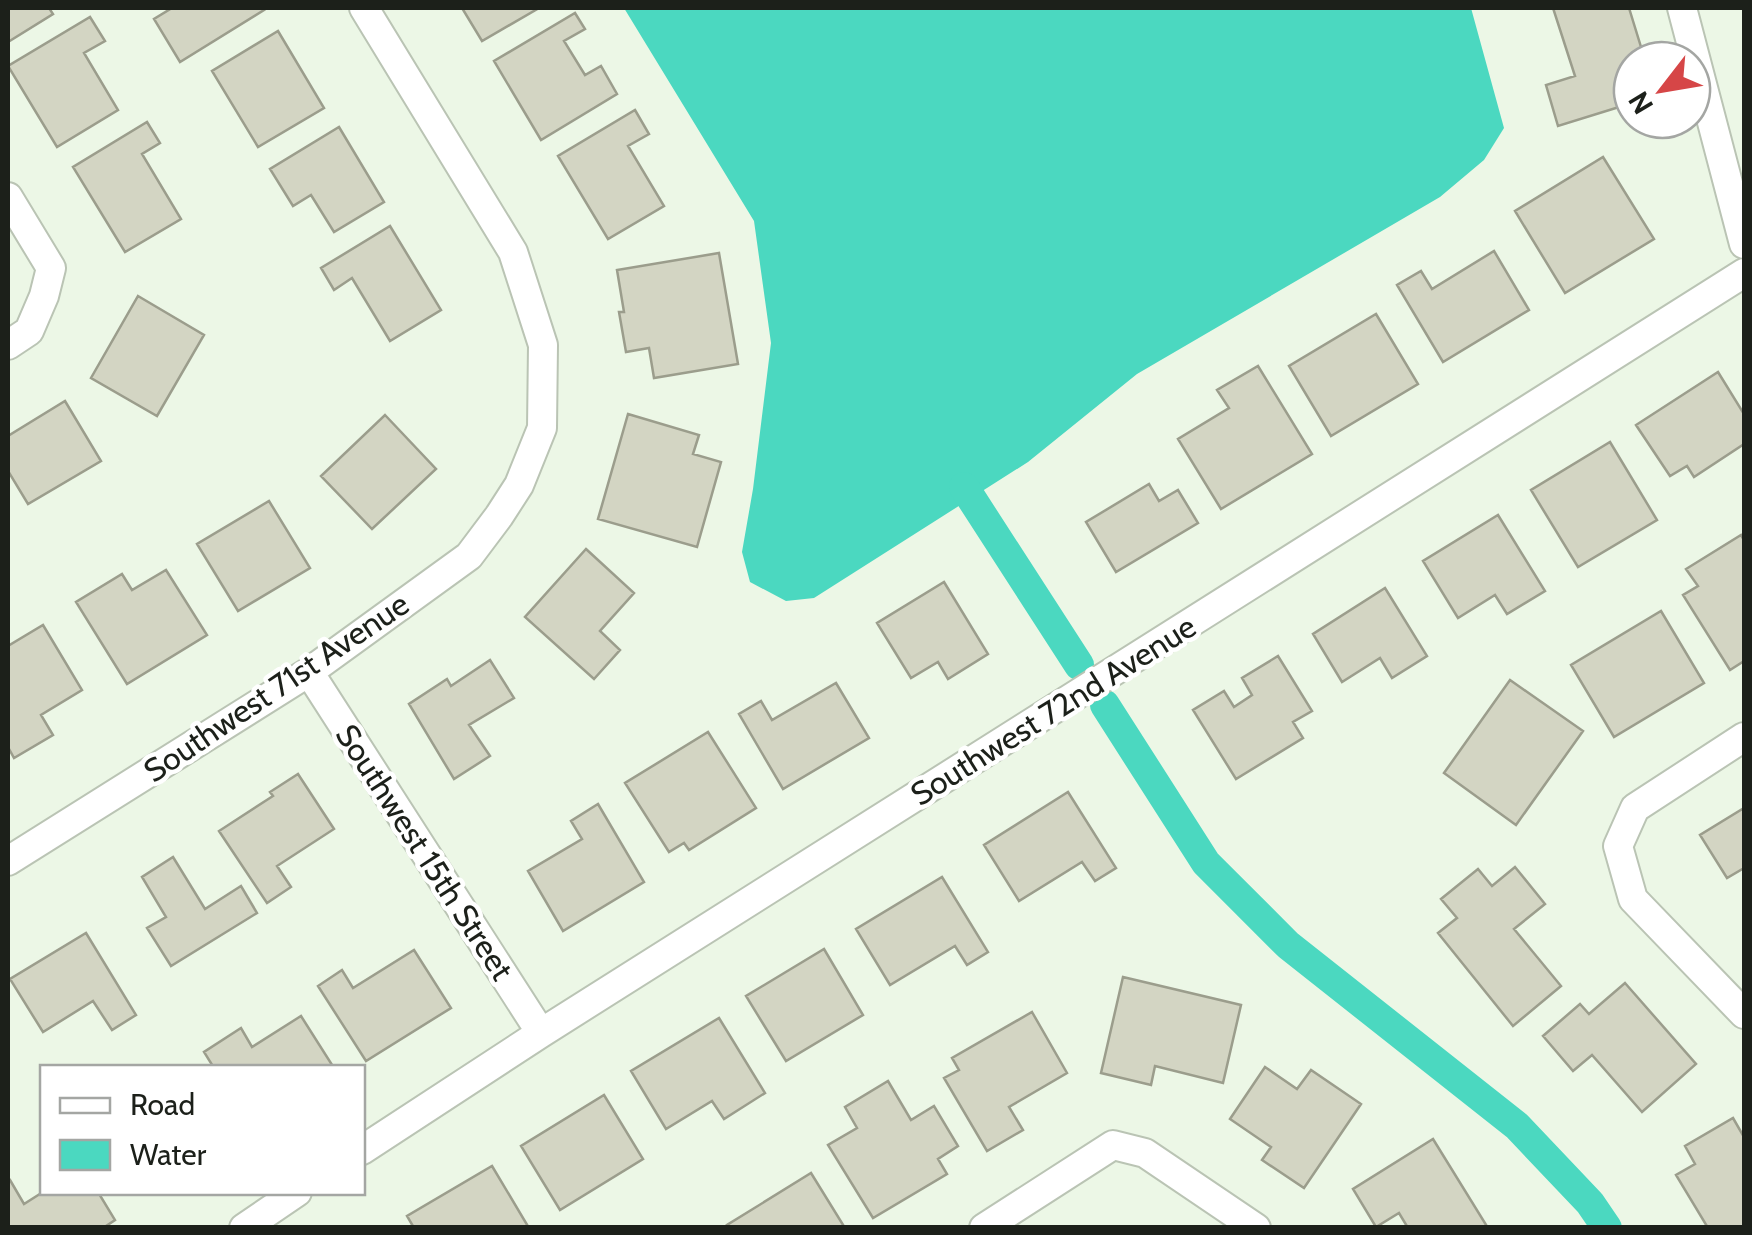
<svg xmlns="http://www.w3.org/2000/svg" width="1752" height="1235" font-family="Cabin,sans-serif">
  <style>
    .water { fill: #4bd8c0 }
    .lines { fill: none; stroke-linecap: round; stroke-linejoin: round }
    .canal { stroke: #4bd8c0; stroke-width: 30 }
    .building { fill: #d3d5c3; stroke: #9b9d8c; stroke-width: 2.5 }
    .street-casing { stroke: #bac4b4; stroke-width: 32 }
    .street { stroke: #fff; stroke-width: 28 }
    .labels { text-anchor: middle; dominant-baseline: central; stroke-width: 9; stroke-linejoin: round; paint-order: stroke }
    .street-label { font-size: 32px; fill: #1c201a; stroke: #fff }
  </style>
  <rect width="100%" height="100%" fill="#ecf7e6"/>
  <path class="water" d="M624 8H1471L1504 128 1484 160 1440 197 1137 374 1028 462 814 598 786 601 750 582 742 552 753 489 771 343 754 221Z"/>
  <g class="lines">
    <path class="canal" d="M964 487 1079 665
      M1105 705 1206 863 1288 945 1517 1126 1590 1203 1607 1228"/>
  </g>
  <path class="building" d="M8 8H49L53 14 8 42Z
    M172 8H262L264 10 180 62 154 19Z
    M462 8H539L482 41Z
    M1553 8H1629L1645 60H1632V103L1558 126 1546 85 1575 76Z
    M575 13 585 29 564 41 585 75 601 66 617 94 541 140 494 61Z
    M90 17 105 41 84 53 118 110 57 147 8 66Z
    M278 31 324 108 258 147 212 71Z
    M635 110 649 134 628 146 664 206 608 239 558 156Z
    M147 122 160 143 142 154 181 219 125 252 73 167Z
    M339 127 384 202 334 232 311 195 293 206 270 169Z
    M1603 157 1654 239 1565 293 1515 211Z
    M390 226 441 310 390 341 352 278 334 290 321 268Z
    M1494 251 1529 310 1443 362 1397 285 1421 271 1432 289Z
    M719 253 738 364 654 378 649 348 626 352 619 312H624L617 270Z
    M138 296 204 335 157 416 91 378Z
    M1376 314 1418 384 1331 436 1289 366Z
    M1258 366 1312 454 1221 509 1178 439 1229 408 1217 390Z
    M1718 372 1744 414V444L1694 477 1687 466 1670 476 1636 425Z
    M65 401 101 461 28 504 8 471V436Z
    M628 414 699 435 693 454 721 462 697 547 598 519Z
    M385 415 436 469 372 529 321 476Z
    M1610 442 1657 520 1578 567 1531 490Z
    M1149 484 1159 501 1178 490 1198 523 1116 572 1086 522Z
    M269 501 310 568 238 611 197 544Z
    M1498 515 1545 591 1507 614 1495 595 1458 618 1423 561Z
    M1741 535 1744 540V661L1730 670 1683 595 1698 586 1686 569Z
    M586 549 634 593 600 631 620 650 594 679 525 617Z
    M166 570 207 635 127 684 76 602 122 574 132 590Z
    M944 582 988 654 948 679 938 662 911 678 877 623Z
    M1385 588 1427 656 1392 678 1380 658 1342 682 1313 634Z
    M1661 611 1704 683 1614 737 1571 665Z
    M43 625 82 690 41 715 53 735 14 758 8 747V646Z
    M1278 656 1312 711 1293 722 1303 738 1236 779 1193 710 1224 691 1234 707 1252 695 1242 678Z
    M490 660 514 698 469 725 490 756 454 779 409 704 447 679 451 686Z
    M1510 680 1583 731 1516 825 1444 773Z
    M836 683 869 738 783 789 739 714 761 701 772 720Z
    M708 732 756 808 689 850 684 843 669 852 625 783Z
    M298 774 334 829 277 866 291 887 267 903 219 831 273 796 270 792Z
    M1068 792 1116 868 1095 881 1082 862 1019 901 984 845Z
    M598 804 644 882 563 931 528 871 582 839 571 821Z
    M1744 808V868L1727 878 1700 835Z
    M173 857 205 909 241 886 257 913 171 966 147 928 166 917 142 877Z
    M1515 867 1545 904 1514 929 1561 986 1513 1026 1438 933 1457 918 1441 899 1478 869 1492 886Z
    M942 877 988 952 967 965 955 946 890 985 856 929Z
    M86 933 136 1015 112 1030 93 1001 43 1032 10 979Z
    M824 949 863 1015 786 1061 746 996Z
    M414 950 451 1008 366 1061 318 986 342 970 353 988Z
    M1123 977 1241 1005 1223 1083 1155 1066 1151 1085 1101 1073Z
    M1625 983 1696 1064 1642 1112 1592 1055 1573 1071 1543 1036 1580 1004 1589 1014Z
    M1032 1012 1067 1073 1009 1107 1023 1130 987 1151 944 1078 959 1070 952 1058Z
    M301 1016 334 1068H214L204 1052 241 1028 252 1047Z
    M719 1018 765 1093 724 1119 712 1101 666 1129 631 1071Z
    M1265 1067 1297 1089 1311 1070 1361 1104 1304 1188 1262 1160 1271 1147 1230 1119Z
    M888 1081 911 1120 934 1106 958 1146 938 1159 947 1174 873 1218 828 1145 857 1128 845 1107Z
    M604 1095 643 1159 560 1210 521 1146Z
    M1733 1118 1744 1137V1228H1708L1676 1175 1695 1164 1685 1146Z
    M1433 1139 1488 1228H1408L1399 1213 1376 1227 1353 1189Z
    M492 1166 529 1228H414L407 1216Z
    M811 1173 845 1228H729L727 1225Z
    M10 1180 24 1204 43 1192H98L115 1220 103 1228H8V1181Z"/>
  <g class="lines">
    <defs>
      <path id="street" d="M1682 8 1744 244
        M8 197 51 268 44 296 29 331 8 345
        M309 672 541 1033
        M1744 737 1635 808 1618 846 1633 899 1744 1014
        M8 861 309 672 469 556 499 516 519 485 542 428 543 345 513 252 364 8
        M362 1150 541 1033 1744 273
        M244 1228 297 1192
        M984 1228 1113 1145 1145 1153 1256 1228"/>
    </defs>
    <use href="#street" class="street-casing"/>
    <use href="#street" class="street"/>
  </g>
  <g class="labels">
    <g class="street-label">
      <text transform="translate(276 687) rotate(-34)">Southwest 71st Avenue</text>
      <text transform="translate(1053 710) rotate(-32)">Southwest 72nd Avenue</text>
      <text transform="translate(425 852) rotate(57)">Southwest 15th Street</text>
    </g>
  </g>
  <rect width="1752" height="1235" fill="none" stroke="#1c201a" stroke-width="20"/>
  <rect x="40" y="1065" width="325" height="130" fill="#ffffff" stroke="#a4a6a3" stroke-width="2.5"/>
  <rect x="60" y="1098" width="50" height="15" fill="#ffffff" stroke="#a4a6a3" stroke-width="2.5"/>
  <text x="130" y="1115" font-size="30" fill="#1c201a">Road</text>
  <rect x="60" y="1140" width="50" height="30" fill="#4bd8c0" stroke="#a4a6a3" stroke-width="2.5"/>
  <text x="130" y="1165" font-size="30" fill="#1c201a">Water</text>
  <g transform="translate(1662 90) rotate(239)"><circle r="48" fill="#ffffff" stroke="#a4a6a3" stroke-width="2.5"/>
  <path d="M0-8L18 38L0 25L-18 38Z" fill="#d64647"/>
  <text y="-15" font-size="28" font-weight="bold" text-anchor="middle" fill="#1c201a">N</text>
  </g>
</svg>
